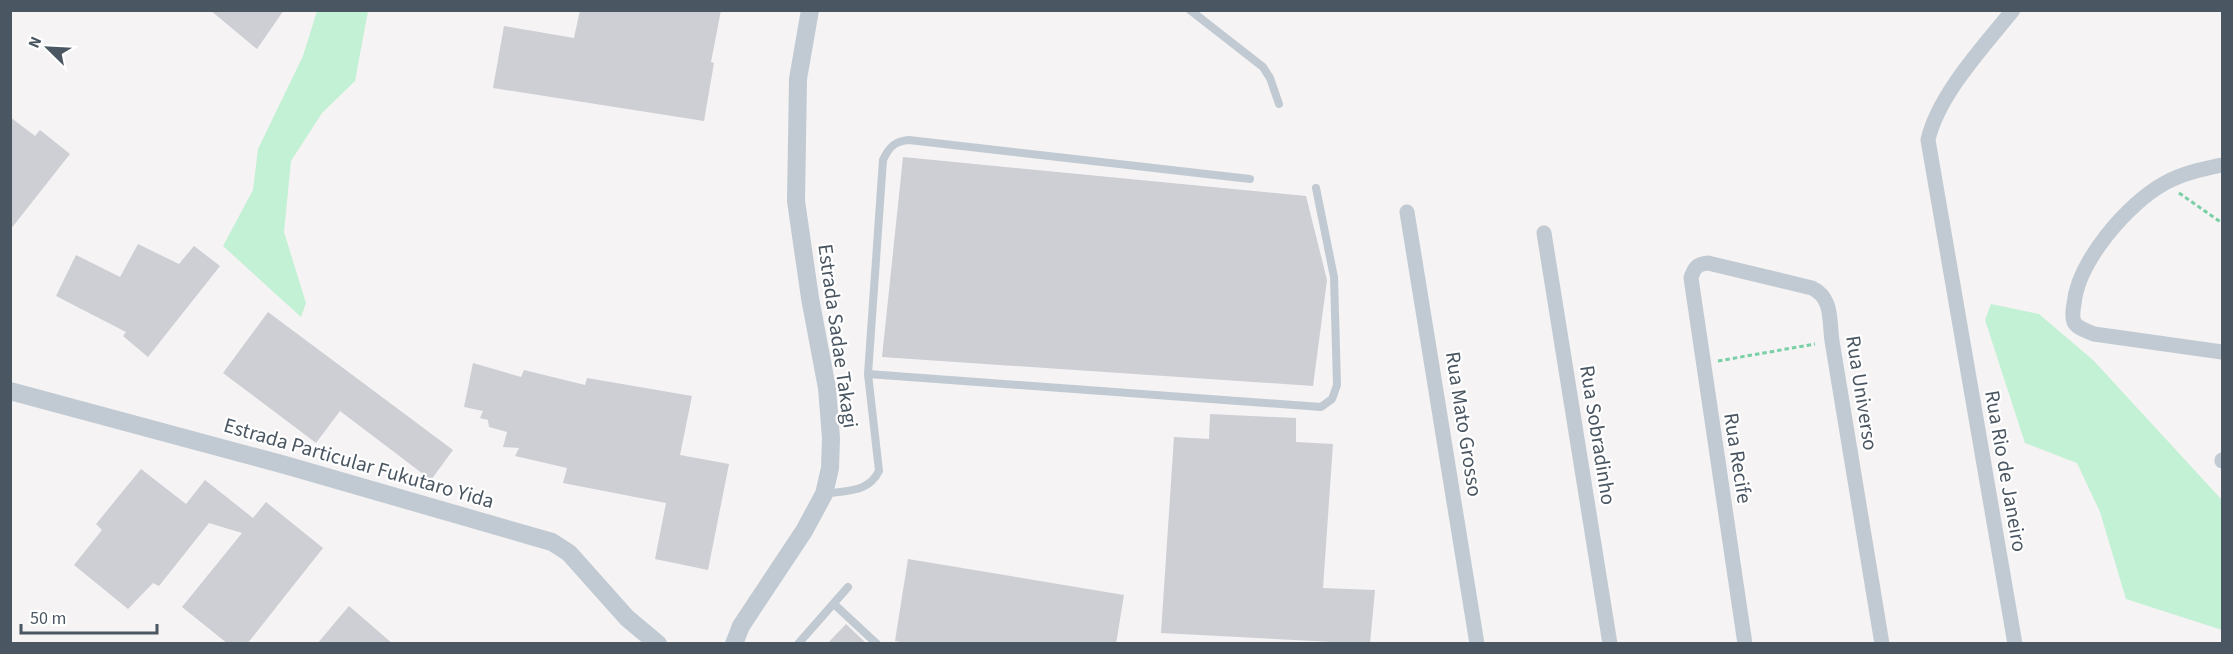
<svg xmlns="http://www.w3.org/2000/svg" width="2233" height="654" viewBox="0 0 2233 654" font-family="'Source Sans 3',sans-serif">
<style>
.green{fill:#c3f1d5}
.building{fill:#cdcfd5}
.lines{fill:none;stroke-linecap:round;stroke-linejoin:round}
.path{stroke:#7ad0a6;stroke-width:3;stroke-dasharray:4.5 3;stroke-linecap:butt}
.service{stroke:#c1cad2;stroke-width:8}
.minor{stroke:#c1cad2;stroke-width:15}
.tertiary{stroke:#c1cad2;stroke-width:18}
.labels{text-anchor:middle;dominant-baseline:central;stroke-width:4.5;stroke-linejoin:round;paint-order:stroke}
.street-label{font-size:21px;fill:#4a5661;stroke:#fff}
</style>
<rect width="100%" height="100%" fill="#f5f3f3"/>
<!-- green -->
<g class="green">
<polygon points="317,11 368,11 355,81 322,113 291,161 284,232 306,303 301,317 223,246 253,190 258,149 303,56"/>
<polygon points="1991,304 2039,314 2093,360 2222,500 2222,630 2126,599 2100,512 2077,463 2025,443 1985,320"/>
</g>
<!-- building -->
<g class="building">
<polygon points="210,10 284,10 257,49"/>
<polygon points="580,10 721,10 711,62 714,63 704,121 493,88 504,26 574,38"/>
<polygon points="10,117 35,136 40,130 70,154 10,230"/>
<polygon points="903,157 1306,196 1327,280 1313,386 882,357"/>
<polygon points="138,244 179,264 194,246 220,266 148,357 123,336 126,332 56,296 76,255 120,277"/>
<polygon points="268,312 453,450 431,480 340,411 316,443 223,373"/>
<polygon points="473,363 521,377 524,370 585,385 587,378 692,396 680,455 729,464 708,570 655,559 666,503 563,483 567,468 515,456 519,448 503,447 507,432 489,427 488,420 480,418 483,411 464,407"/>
<polygon points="1210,414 1296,418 1296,442 1333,444 1323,588 1375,590 1370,644 1161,633 1174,437 1209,439"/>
<polygon points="141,469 186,504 205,480 253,518 266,502 323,548 247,644 228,644 182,607 242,533 209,523 159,586 153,583 128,609 74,565 102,530 96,524"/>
<polygon points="908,559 1124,595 1116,644 912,644 895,641"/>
<polygon points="349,606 393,644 317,644"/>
<polygon points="846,624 867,644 827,644"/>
</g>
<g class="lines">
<!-- path -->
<g class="path">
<polyline points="2179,193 2222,223"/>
<polyline points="1718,361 1815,344"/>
</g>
<!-- service -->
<g class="service">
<polyline points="1190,10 1263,67 1270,78 1279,104"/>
<path d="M868,374L883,160C889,147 895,141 909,140L1250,179"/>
<path d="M825,494C847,490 868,493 879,471L868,374L1321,407L1332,399L1337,385L1334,277L1316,188"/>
<polyline points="834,604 877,644"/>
<polyline points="798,644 848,587"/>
</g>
<!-- minor -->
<g class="minor">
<path d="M2013,10C1984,46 1938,95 1928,140L2015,644"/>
<path d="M2222,165C2203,169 2183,173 2165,183C2128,203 2078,261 2074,304C2073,309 2072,317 2074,322C2078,329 2087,331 2094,334L2222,352"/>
<polyline points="1407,212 1477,644"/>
<polyline points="1544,233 1610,644"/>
<polyline points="2222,460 2222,461"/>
<path d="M1745,644L1691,278C1694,268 1697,264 1708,263L1812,288C1833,298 1829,320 1832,341L1882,644"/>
</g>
<!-- tertiary -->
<g class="tertiary">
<polyline points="10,391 285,465 552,542 569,553 627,618 658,644"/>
<polyline points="734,644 741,626 804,531 824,494 830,468 831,438 827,388 810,298 796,201 798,79 810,10"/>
</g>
</g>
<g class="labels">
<!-- street labels -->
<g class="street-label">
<text transform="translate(838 336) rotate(82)">Estrada Sadae Takagi</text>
<text transform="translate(1862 393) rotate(81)">Rua Universo</text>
<text transform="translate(1464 424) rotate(81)">Rua Mato Grosso</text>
<text transform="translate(1598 435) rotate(81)">Rua Sobradinho</text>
<text transform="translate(1738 458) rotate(81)">Rua Recife</text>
<text transform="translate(359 463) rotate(16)">Estrada Particular Fukutaro Yida</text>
<text transform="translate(2006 471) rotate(80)">Rua Rio de Janeiro</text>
</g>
</g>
<!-- border -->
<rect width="2233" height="654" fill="none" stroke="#4a5661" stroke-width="24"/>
<!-- north arrow -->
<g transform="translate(48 48) rotate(294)" stroke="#ffffff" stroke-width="4.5" paint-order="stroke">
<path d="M0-4.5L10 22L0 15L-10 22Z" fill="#4a5661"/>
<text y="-9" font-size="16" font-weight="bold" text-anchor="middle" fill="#4a5661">N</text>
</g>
<!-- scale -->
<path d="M21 624v9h136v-9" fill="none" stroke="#4a5661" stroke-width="3"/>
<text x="30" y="624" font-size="18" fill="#4a5661" stroke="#ffffff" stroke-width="4.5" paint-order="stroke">50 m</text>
</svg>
